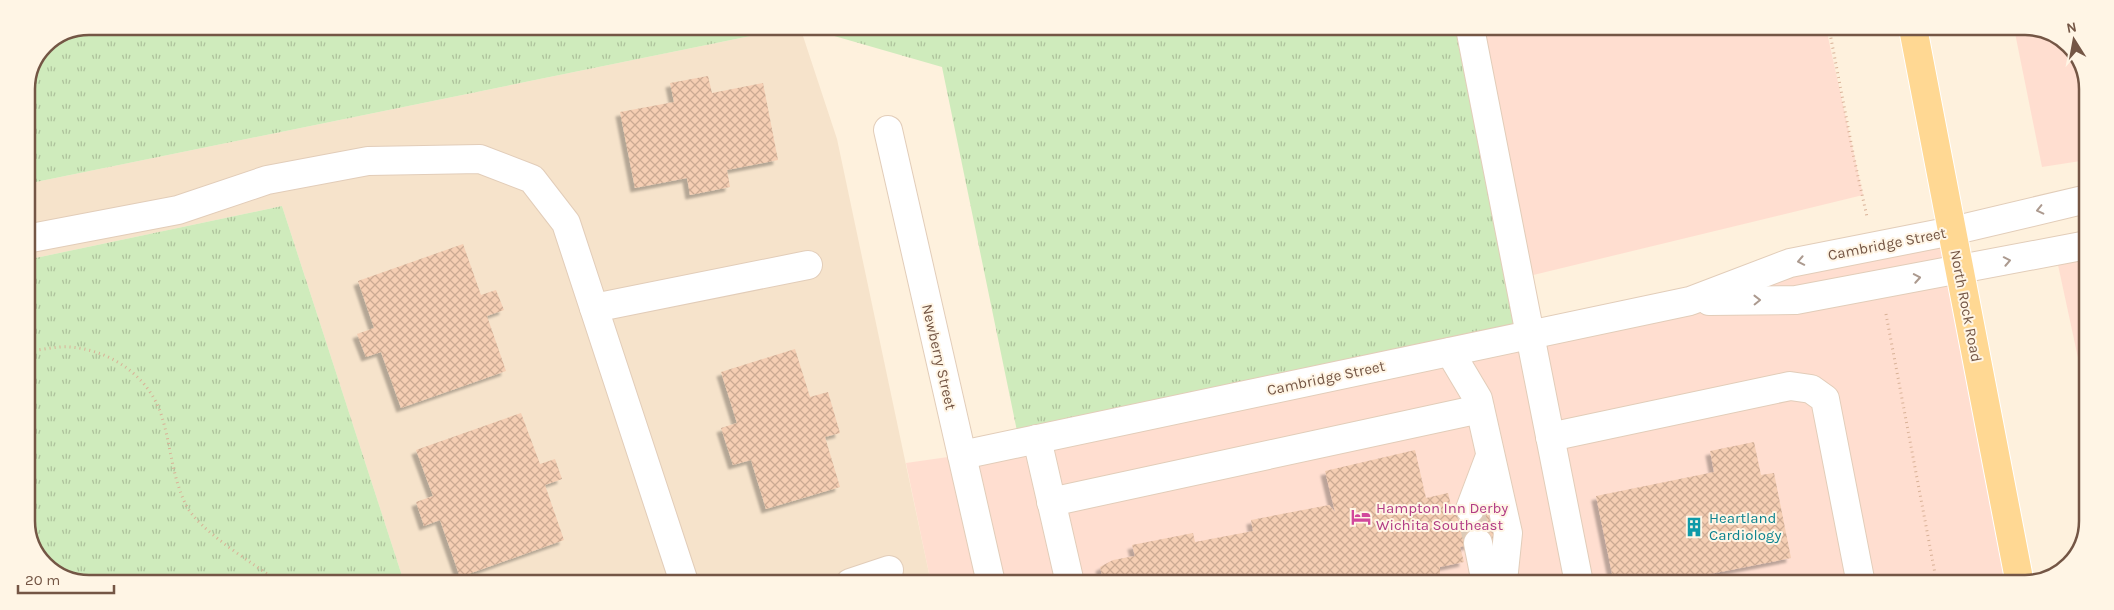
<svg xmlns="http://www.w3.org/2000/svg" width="2114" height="610" viewBox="0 0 2114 610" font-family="Karla,sans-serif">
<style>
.residential{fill:#f6e3cb}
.commercial{fill:#ffded0}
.grass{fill:url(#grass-tufts)}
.building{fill:url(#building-cross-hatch);filter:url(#shadow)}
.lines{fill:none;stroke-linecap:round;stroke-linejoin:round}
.minor-tunnel{stroke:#dccab7;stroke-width:28;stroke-dasharray:28 14;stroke-linecap:butt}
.minor-casing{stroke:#e2cdb9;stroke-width:30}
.major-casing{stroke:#fff;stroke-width:30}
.path{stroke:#d9b197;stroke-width:3;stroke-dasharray:1 4;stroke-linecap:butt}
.minor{stroke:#fff;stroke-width:28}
.major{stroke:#ffd893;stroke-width:28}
.oneway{stroke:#ac9a8f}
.labels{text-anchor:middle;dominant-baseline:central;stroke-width:4;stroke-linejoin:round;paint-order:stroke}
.street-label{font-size:15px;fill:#745645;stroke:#fff5e5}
.hotel-label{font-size:15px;fill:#b23c85;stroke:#fff5e5;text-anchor:start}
.culture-label{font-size:15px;fill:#0d838f;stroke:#fff5e5;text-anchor:start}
.rim{fill:none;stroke:#745645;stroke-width:2.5}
</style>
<defs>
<pattern id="grass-tufts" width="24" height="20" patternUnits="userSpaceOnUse" patternTransform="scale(1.25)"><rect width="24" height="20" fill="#cfebbc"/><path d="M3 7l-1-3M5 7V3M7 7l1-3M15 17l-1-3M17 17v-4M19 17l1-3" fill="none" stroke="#adc19b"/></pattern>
<pattern id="building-cross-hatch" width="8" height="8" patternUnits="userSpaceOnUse" patternTransform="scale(1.25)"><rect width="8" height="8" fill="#f5ceb3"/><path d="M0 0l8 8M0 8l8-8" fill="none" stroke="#cbaa93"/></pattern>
<filter id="shadow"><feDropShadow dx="-4.5" dy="4.5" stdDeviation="1" flood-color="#0004"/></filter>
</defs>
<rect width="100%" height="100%" fill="#fef1dd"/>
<!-- residential -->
<polygon class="residential" points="795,27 800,27 837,139 931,583 404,582 282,206 26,260 26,184"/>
<!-- commercial -->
<g class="commercial">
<polygon points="1464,28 1826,28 1863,195 1517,279"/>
<polygon points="2014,28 2041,28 2072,48 2088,85 2087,160 2042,167"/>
<polygon points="1952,231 2020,584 931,583 906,463 962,455"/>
<polygon points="2087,245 2086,395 2055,251"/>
</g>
<!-- grass -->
<g class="grass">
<polygon points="89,26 795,27 26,184 26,89 45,44"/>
<polygon points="803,27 1455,28 1516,329 1017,431 942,67"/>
<polygon points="282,206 404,582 73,582 42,562 26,525 26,260"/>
</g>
<!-- building -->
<g class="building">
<polygon points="708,76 712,93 763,83 778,160 727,170 730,187 690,195 687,178 635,188 620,112 674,102 670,83"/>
<polygon points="463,244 481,295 496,290 504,310 487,316 506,371 401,408 381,352 366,357 357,334 374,328 358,281"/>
<polygon points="795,349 810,397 828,392 840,433 825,437 840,487 766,509 751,460 733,465 721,428 737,423 721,372"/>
<polygon points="521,413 540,464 555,459 562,479 545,485 564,540 460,577 440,520 424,526 416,502 433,496 416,450"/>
<polygon points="1754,442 1761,475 1774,473 1791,558 1664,583 1614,583 1596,496 1714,472 1710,451"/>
<polygon points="1415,450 1426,498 1448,493 1453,514 1492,506 1497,539 1460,547 1464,562 1440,567 1440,580 1425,583 1390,583 1388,578 1372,580 1372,583 1104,583 1100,567 1113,560 1135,556 1132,545 1193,533 1195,542 1253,531 1251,520 1329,505 1335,512 1325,471"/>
</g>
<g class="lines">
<!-- minor-tunnel -->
<polyline class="minor-tunnel" points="1470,509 1478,543"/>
<defs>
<g id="minor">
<path d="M1470,28C1505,213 1543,398 1579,583"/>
<polyline points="888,130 991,583"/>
<polyline points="26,239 178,210 267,180 368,161 480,159 532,179 566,223 684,582"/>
<polyline points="1709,301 1796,300 2087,245"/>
<polyline points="594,308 808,265"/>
<polyline points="1450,352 1478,399 1508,533 1503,581 1501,583"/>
<polyline points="1550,437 1790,386 1811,389 1825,399 1861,584"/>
<polyline points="1037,439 1070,583"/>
<polyline points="962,455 1690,301 1790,263 1952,231 2087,199"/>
<polyline points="1051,502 1480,409"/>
<polyline points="1470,509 1490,456"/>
<polyline points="1478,543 1486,583"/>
<polyline points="850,583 889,570"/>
</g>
<polyline id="major" points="1913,28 2020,584"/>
</defs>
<!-- minor casing -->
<use href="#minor" class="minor-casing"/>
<!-- major casing -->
<use href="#major" class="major-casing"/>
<!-- path -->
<g class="path">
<polyline points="1829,28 1854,158 1867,217"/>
<polyline points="1886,314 1937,584"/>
<path d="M26,354L29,351C42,350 57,346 70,347C111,350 150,377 162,417C171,446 172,477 186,505C199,531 254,564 279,582"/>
</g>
<!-- minor -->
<use href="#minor" class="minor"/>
<!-- major -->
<use href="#major" class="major"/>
</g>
<!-- one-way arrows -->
<defs><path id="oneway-chevron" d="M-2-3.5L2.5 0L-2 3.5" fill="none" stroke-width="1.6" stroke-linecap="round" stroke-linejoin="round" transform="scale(1.25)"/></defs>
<g class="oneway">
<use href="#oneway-chevron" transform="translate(2040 210) rotate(167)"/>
<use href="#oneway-chevron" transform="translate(1801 261) rotate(169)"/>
<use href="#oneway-chevron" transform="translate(2007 261) rotate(-11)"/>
<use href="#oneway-chevron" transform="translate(1917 278) rotate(-10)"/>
<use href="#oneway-chevron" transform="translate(1757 300) rotate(-1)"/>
</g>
<!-- icons -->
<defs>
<symbol id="hotel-bare" viewBox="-9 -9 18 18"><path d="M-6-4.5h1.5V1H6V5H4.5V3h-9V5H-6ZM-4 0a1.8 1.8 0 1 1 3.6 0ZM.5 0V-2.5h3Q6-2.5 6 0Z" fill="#d1479c" stroke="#fff5e5" stroke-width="2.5" paint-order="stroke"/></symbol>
<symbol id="building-bare" viewBox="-9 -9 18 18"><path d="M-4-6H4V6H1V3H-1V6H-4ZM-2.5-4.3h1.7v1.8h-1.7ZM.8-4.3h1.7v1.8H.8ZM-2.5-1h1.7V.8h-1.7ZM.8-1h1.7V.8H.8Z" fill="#0f9aa8" stroke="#fff5e5" stroke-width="2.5" paint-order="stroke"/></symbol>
</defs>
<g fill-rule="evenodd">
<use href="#hotel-bare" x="1347" y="503" width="28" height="28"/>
<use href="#building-bare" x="1680" y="513" width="28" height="28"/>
</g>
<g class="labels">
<!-- street labels -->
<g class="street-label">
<text transform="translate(1887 244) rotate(-11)">Cambridge Street</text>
<text transform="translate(1966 306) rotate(79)">North Rock Road</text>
<text transform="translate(939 357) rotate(77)">Newberry Street</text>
<text transform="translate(1326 378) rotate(-12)">Cambridge Street</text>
</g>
<!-- hotel labels -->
<g class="hotel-label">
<text x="1376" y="508">Hampton Inn Derby<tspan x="1376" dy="17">Wichita Southeast</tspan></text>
</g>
<!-- culture labels -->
<g class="culture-label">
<text x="1709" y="518">Heartland<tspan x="1709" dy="17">Cardiology</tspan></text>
</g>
</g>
<!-- crop -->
<path d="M0 0H2114V610H0ZM89 35H2025A54 54 0 0 1 2079 89V521A54 54 0 0 1 2025 575H89A54 54 0 0 1 35 521V89A54 54 0 0 1 89 35Z" fill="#fff5e5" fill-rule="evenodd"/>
<path class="rim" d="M89 35H2025A54 54 0 0 1 2079 89V521A54 54 0 0 1 2025 575H89A54 54 0 0 1 35 521V89A54 54 0 0 1 89 35Z"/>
<!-- north arrow -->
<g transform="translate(2074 40) rotate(349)" stroke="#fff5e5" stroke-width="4" paint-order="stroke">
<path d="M0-4L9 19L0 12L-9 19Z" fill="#745645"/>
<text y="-8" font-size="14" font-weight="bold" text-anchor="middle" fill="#745645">N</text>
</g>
<!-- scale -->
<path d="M18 585v8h96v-8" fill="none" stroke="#745645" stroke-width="2.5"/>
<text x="25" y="585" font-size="15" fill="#745645" stroke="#fff5e5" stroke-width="4" paint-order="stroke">20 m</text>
</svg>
